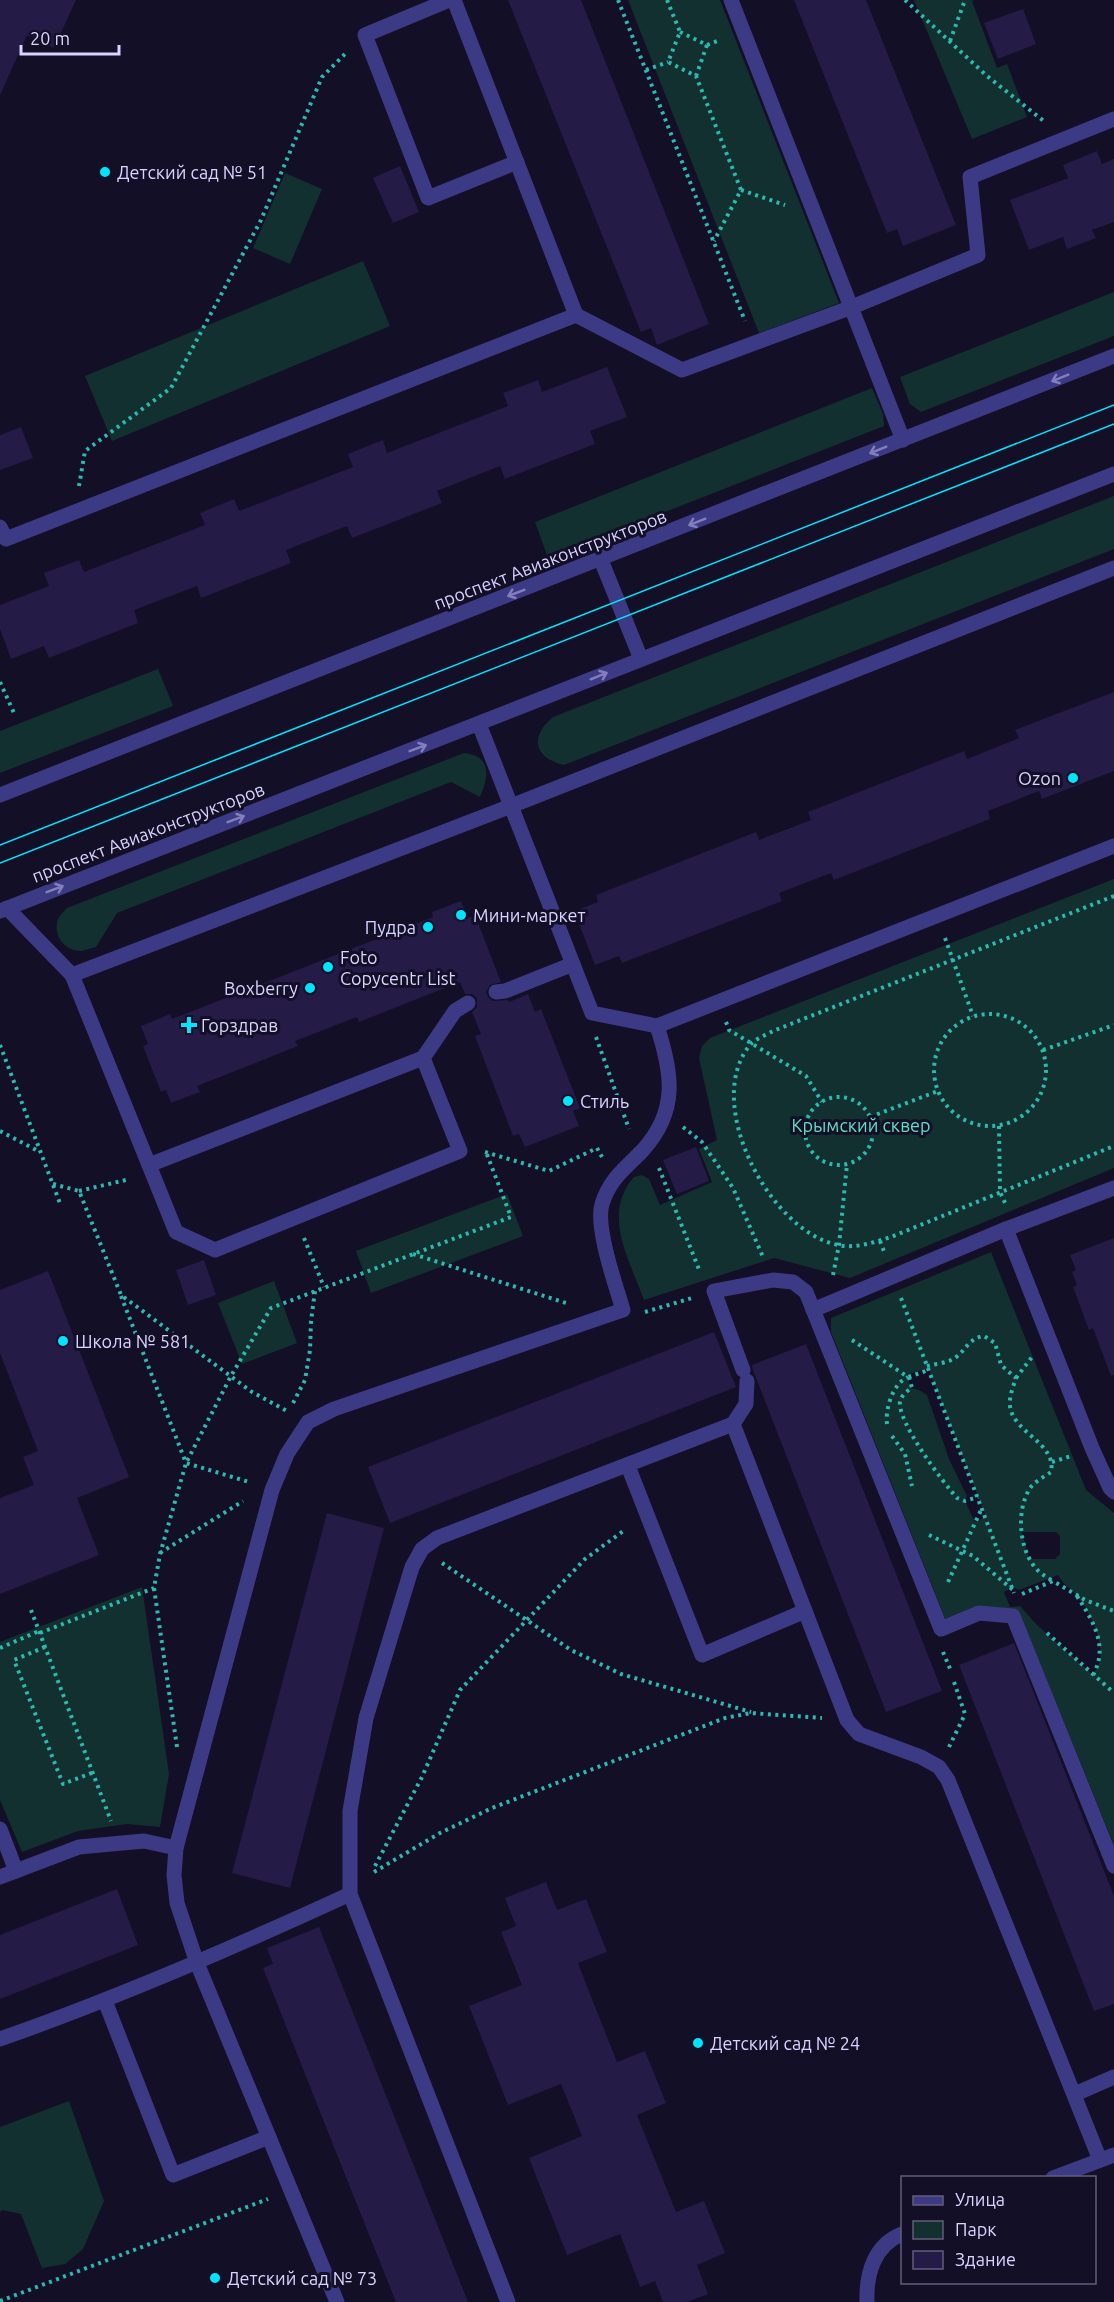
<svg xmlns="http://www.w3.org/2000/svg" width="1114" height="2302" viewBox="0 0 1114 2302" font-family="Ubuntu,sans-serif">
<style>
.green{fill:#12302f;fill-rule:evenodd}
.building{fill:#241b47}
.lines{fill:none;stroke-linecap:round;stroke-linejoin:round}
.path{stroke:#2fb8b0;stroke-width:4;stroke-dasharray:3 4.5;stroke-linecap:butt}
.service{stroke:#3d3a85;stroke-width:15}
.tertiary{stroke:#3d3a85;stroke-width:15}
.tram{stroke:#00e5ff;stroke-width:1.5}
.oneway{stroke:#837fbc}
.poi-dot{fill:#00e5ff;stroke:#130f26;stroke-width:2}
.labels{text-anchor:middle;dominant-baseline:central;stroke-width:6;stroke-linejoin:round;paint-order:stroke}
.poi-label{font-size:18px;fill:#d9d4ff;stroke:#130f26;text-anchor:start}
.street-label{font-size:18px;fill:#d9d4ff;stroke:#130f26}
.park-label{font-size:18px;fill:#5fe0c0;stroke:#130f26}
</style>
<rect width="100%" height="100%" fill="#130f26"/>
<!-- green -->
<g class="green">
<polygon points="628,0 720,0 839,303 759,333"/>
<polygon points="914,0 974,0 972,1 997,68 1007,64 1027,117 972,139"/>
<polygon points="285,173 322,189 290,264 253,248"/>
<polygon points="363,261 390,326 112,441 85,376"/>
<polygon points="1114,292 1114,336 921,412 910,404 900,377"/>
<polygon points="872,388 883,414 884,426 548,558 535,522"/>
<path d="M1114,496V549L564,765C534,758 529,737 553,717Z"/>
<polygon points="158,669 173,706 0,773 0,731"/>
<path d="M464,753C492,756 489,776 480,797L451,782L117,913L96,947C91,948 86,950 82,951C65,952 52,935 58,919C60,915 64,911 67,908Z"/>
<path d="M1114,879V1168L850,1278L774,1258L644,1300C630,1261 601,1214 634,1177L642,1175L649,1179L660,1205L712,1182L699,1149L717,1140L699,1058L702,1046L710,1038Z"/>
<polygon points="507,1194 523,1236 371,1293 356,1251"/>
<path d="M991,1252L1086,1490L1114,1513V1845L1019,1612L947,1623L831,1332V1318ZM928,1368L986,1517L975,1522L965,1501L967,1496L949,1459L927,1395L919,1390L911,1388L906,1375ZM1022,1532H1056L1060,1536V1554L1055,1559H1029ZM1058,1575C1063,1585 1071,1588 1077,1596C1091,1613 1113,1656 1092,1674L1036,1624L1020,1606L1010,1607L1004,1592L1013,1587L1019,1590Z"/>
<polygon points="274,1281 297,1343 242,1364 218,1303"/>
<polygon points="142,1587 169,1774 160,1827 127,1824 78,1831 22,1852 0,1800 0,1642"/>
<polygon points="69,2101 104,2201 83,2249 65,2264 42,2268 21,2214 2,2210 0,2212 0,2127"/>
</g>
<!-- building -->
<g class="building">
<polygon points="0,0 76,0 54,48 27,35 0,95"/>
<polygon points="508,0 581,0 709,324 657,345 651,328 641,332"/>
<polygon points="794,0 866,0 956,225 903,246 897,229 887,233"/>
<polygon points="1023,9 1036,44 998,59 984,23"/>
<polygon points="1097,151 1102,164 1114,159 1114,222 1092,230 1096,238 1067,249 1063,237 1029,250 1010,200 1068,178 1063,165"/>
<polygon points="400,166 419,212 393,223 373,178"/>
<polygon points="607,367 627,417 590,431 595,444 505,479 500,466 437,491 442,503 352,538 347,526 286,550 291,563 201,598 197,586 134,610 138,623 49,658 44,646 11,659 0,629 0,605 49,586 44,573 79,560 84,572 205,525 200,513 234,499 239,511 353,467 348,454 365,447 383,440 387,453 508,406 503,393 538,380 542,392"/>
<polygon points="21,427 33,458 0,470 0,435"/>
<polygon points="1114,692 1114,771 1042,799 1039,791 988,811 990,819 834,880 831,873 779,893 782,901 622,963 619,956 595,965 574,911 598,902 596,895 756,832 759,840 811,820 808,812 964,751 967,759 1019,738 1015,730"/>
<polygon points="461,901 468,918 475,915 501,982 490,985 486,992 488,997 493,1001 508,1000 509,1002 528,994 535,1012 541,1009 580,1108 573,1111 579,1126 525,1147 519,1134 513,1136 475,1036 481,1034 472,1012 477,1007 477,998 472,994 465,994 460,982 359,1022 357,1017 295,1041 298,1046 197,1086 200,1092 171,1103 166,1090 161,1092 143,1046 148,1044 141,1026 170,1014 172,1019 310,965 433,917 432,912"/>
<polygon points="696,1147 709,1181 677,1194 663,1160"/>
<polygon points="1114,1238 1114,1375 1111,1376 1093,1328 1089,1330 1073,1287 1077,1285 1072,1272 1076,1270 1070,1255"/>
<polygon points="204,1260 216,1295 188,1305 176,1270"/>
<polygon points="48,1271 129,1477 77,1498 99,1555 0,1594 0,1498 34,1485 23,1457 38,1451 0,1353 0,1290"/>
<polygon points="714,1332 736,1387 390,1523 368,1467"/>
<polygon points="806,1344 942,1691 886,1712 753,1370 752,1365"/>
<polygon points="327,1513 384,1528 290,1888 232,1873"/>
<polygon points="1014,1643 1114,1896 1114,2004 1094,2011 959,1665"/>
<polygon points="546,1882 557,1910 586,1899 607,1952 578,1963 590,1994 617,2062 645,2051 666,2103 637,2115 676,2212 704,2201 725,2253 697,2265 708,2294 687,2302 663,2302 655,2281 640,2287 620,2234 567,2255 529,2158 582,2136 561,2084 508,2105 469,2006 522,1985 501,1932 516,1926 505,1898"/>
<polygon points="117,1889 138,1945 0,1999 0,1935"/>
<polygon points="319,1927 468,2302 396,2302 332,2142 263,1968 273,1964 267,1948"/>
</g>
<g class="lines">
<!-- path -->
<g class="path">
<polyline points="618,0 745,321"/>
<polyline points="667,0 680,32 668,62 696,76 741,190 714,241"/>
<polyline points="905,0 987,76 1045,122"/>
<polyline points="680,32 707,45 696,76"/>
<polyline points="950,41 965,0"/>
<polyline points="707,45 720,40"/>
<polyline points="646,70 668,62"/>
<polyline points="741,190 785,205"/>
<polyline points="79,486 85,451 171,388 261,220 322,77 347,52"/>
<polyline points="0,682 14,713"/>
<path d="M1114,896L773,1031C766,1035 755,1039 750,1045C702,1103 770,1232 838,1245C856,1249 874,1242 891,1237L1114,1146"/>
<polyline points="945,938 973,1016"/>
<circle cx="990" cy="1070" r="56"/>
<polyline points="726,1022 729,1030 806,1076 822,1102"/>
<polyline points="596,1037 629,1129"/>
<polyline points="0,1045 61,1206"/>
<polyline points="1043,1050 1114,1025"/>
<circle cx="839" cy="1131" r="34"/>
<polyline points="870,1117 938,1091"/>
<polyline points="999,1126 1000,1192 1006,1205"/>
<polyline points="683,1127 702,1142 733,1188 763,1257"/>
<polyline points="0,1131 40,1152"/>
<polyline points="485,1152 549,1171 597,1148 602,1157"/>
<polyline points="659,1168 700,1272"/>
<polyline points="53,1184 79,1191 121,1295 252,1392 287,1411"/>
<polyline points="79,1191 130,1179"/>
<polyline points="304,1238 324,1287"/>
<polyline points="880,1241 885,1254"/>
<polyline points="413,1254 566,1303"/>
<polyline points="833,1275 839,1245 847,1164"/>
<polyline points="121,1296 186,1463 249,1482"/>
<polyline points="901,1298 1014,1593"/>
<polyline points="645,1312 692,1298"/>
<polyline points="852,1340 908,1377 929,1370"/>
<path d="M927,1366C936,1364 947,1363 955,1358C966,1350 969,1338 984,1336L995,1343L1001,1365L1016,1378C1013,1387 1009,1397 1010,1406C1013,1433 1057,1443 1051,1472C1044,1477 1033,1482 1029,1490C1017,1510 1019,1544 1032,1563C1037,1572 1045,1576 1053,1581"/>
<path d="M909,1377L912,1388C907,1391 902,1395 900,1401C897,1422 943,1482 957,1498L965,1501L978,1497"/>
<polyline points="1016,1378 1032,1357"/>
<polyline points="293,1403 305,1380 310,1350 311,1321 315,1291"/>
<path d="M887,1424C885,1409 893,1383 908,1377"/>
<polyline points="892,1436 905,1454 912,1486"/>
<polyline points="1052,1462 1071,1456"/>
<polyline points="929,1535 973,1556 1013,1590"/>
<polyline points="160,1553 243,1501"/>
<polyline points="442,1563 571,1650 621,1674 751,1712"/>
<polyline points="948,1582 981,1510"/>
<polyline points="1022,1594 1053,1581 1085,1600 1114,1611"/>
<path d="M1077,1596C1093,1621 1109,1646 1093,1675"/>
<polyline points="31,1610 111,1821"/>
<polyline points="40,1633 154,1588"/>
<polyline points="1047,1633 1114,1693"/>
<polyline points="45,1647 14,1660 63,1784 94,1772"/>
<polyline points="0,1648 39,1631"/>
<polyline points="943,1652 951,1671"/>
<polyline points="177,1747 154,1588 160,1554 186,1463 231,1376 271,1308 511,1217 486,1152"/>
<polyline points="949,1747 965,1714 954,1682"/>
<polyline points="375,1866 422,1777 460,1690 585,1559 626,1529"/>
<polyline points="374,1872 440,1833 492,1808 725,1718 751,1713 822,1718"/>
<polyline points="0,2301 268,2199"/>
</g>
<!-- service -->
<g class="service">
<polyline points="449,0 365,35 428,198 517,162"/>
<polyline points="454,0 576,315"/>
<polyline points="731,0 903,440"/>
<polyline points="0,527 6,539 576,315 682,370 852,307 978,255 970,177 1114,119"/>
<polyline points="479,724 592,1013 657,1026 1114,846"/>
<polyline points="7,908 72,975 511,806 1114,568"/>
<polyline points="72,975 149,1165 423,1058 455,1011 468,1003"/>
<polyline points="496,992 505,991 573,964"/>
<polyline points="149,1165 176,1232 215,1250 460,1151 423,1058"/>
<polyline points="1114,1188 1006,1229 1092,1448 1110,1488 1114,1492"/>
<polyline points="813,1310 1006,1229"/>
<polyline points="743,1370 714,1291 773,1280 793,1282 806,1292 941,1629 979,1613 1013,1616 1114,1866"/>
<polyline points="733,1424 847,1720 859,1734 921,1757 939,1767 948,1780 1100,2160"/>
<polyline points="628,1466 702,1655 805,1611"/>
<polyline points="0,1829 16,1871"/>
<polyline points="0,1877 79,1847 144,1841 176,1848"/>
<polyline points="105,2001 173,2175 269,2137"/>
<path d="M0,2039C120,1997 235,1947 350,1894"/>
<polyline points="1075,2094 1114,2077"/>
<polyline points="1053,2178 1114,2155"/>
<path d="M337,2302L197,1963L177,1903L174,1875L176,1848L272,1490L287,1454L308,1422L334,1409L623,1310C616,1286 595,1227 602,1204C610,1178 626,1168 643,1150C679,1110 672,1072 657,1026"/>
<polyline points="508,2302 350,1894 350,1811 366,1718 412,1567 422,1549 437,1538 733,1424 746,1404 747,1381"/>
<path d="M867,2302C866,2274 874,2245 902,2234"/>
</g>
<!-- tertiary -->
<g class="tertiary">
<polyline points="601,560 641,659"/>
<polyline points="0,795 1114,356"/>
<polyline points="0,911 1114,474"/>
</g>
<!-- tram -->
<g class="tram">
<polyline points="0,845 1114,405"/>
<polyline points="0,863 1114,424"/>
</g>
</g>
<!-- one-way arrows -->
<defs><path id="oneway-shaft" d="M-6 0H5M1.5-3L5.5 0L1.5 3" fill="none" stroke-width="1.6" stroke-linecap="round" stroke-linejoin="round" transform="scale(1.5)"/></defs>
<g class="oneway">
<use href="#oneway-shaft" transform="translate(1060 378) rotate(158)"/>
<use href="#oneway-shaft" transform="translate(878 450) rotate(158)"/>
<use href="#oneway-shaft" transform="translate(697 522) rotate(158)"/>
<use href="#oneway-shaft" transform="translate(516 593) rotate(159)"/>
<use href="#oneway-shaft" transform="translate(599 676) rotate(-22)"/>
<use href="#oneway-shaft" transform="translate(418 748) rotate(-21)"/>
<use href="#oneway-shaft" transform="translate(236 819) rotate(-21)"/>
<use href="#oneway-shaft" transform="translate(55 889) rotate(-21)"/>
</g>
<!-- markers -->
<g class="poi-dot">
<circle cx="105" cy="172" r="6"/>
<circle cx="1073" cy="778" r="6"/>
<circle cx="461" cy="915" r="6"/>
<circle cx="428" cy="927" r="6"/>
<circle cx="328" cy="967" r="6"/>
<circle cx="310" cy="988" r="6"/>
<path d="M186 1016h6v6h6v6h-6v6h-6v-6h-6v-6h6z"/>
<circle cx="568" cy="1101" r="6"/>
<circle cx="63" cy="1341" r="6"/>
<circle cx="698" cy="2043" r="6"/>
<circle cx="215" cy="2278" r="6"/>
</g>
<g class="labels">
<!-- poi labels -->
<g class="poi-label">
<text x="117" y="172">Детский сад № 51</text>
<text x="1061" y="778" text-anchor="end">Ozon</text>
<text x="473" y="915">Мини-маркет</text>
<text x="416" y="927" text-anchor="end">Пудра</text>
<text x="340" y="957">Foto<tspan x="340" dy="21">Copycentr List</tspan></text>
<text x="298" y="988" text-anchor="end">Boxberry</text>
<text x="201" y="1025">Горздрав</text>
<text x="580" y="1101">Стиль</text>
<text x="75" y="1341">Школа № 581</text>
<text x="710" y="2043">Детский сад № 24</text>
<text x="227" y="2278">Детский сад № 73</text>
</g>
<!-- street labels -->
<g class="street-label">
<text transform="translate(550 559) rotate(-21)">проспект Авиаконструкторов</text>
<text transform="translate(148 832) rotate(-21)">проспект Авиаконструкторов</text>
</g>
<!-- park labels -->
<g class="park-label">
<text x="861" y="1125">Крымский сквер</text>
</g>
</g>
<!-- legend -->
<rect x="901" y="2176" width="195" height="108" fill="#130f26" stroke="#625e7d" stroke-width="1.5"/>
<rect x="913" y="2196" width="30" height="9" fill="#3d3a85" stroke="#625e7d" stroke-width="1.5"/>
<text x="955" y="2206" font-size="18" fill="#d9d4ff">Улица</text>
<rect x="913" y="2221" width="30" height="18" fill="#12302f" stroke="#625e7d" stroke-width="1.5"/>
<text x="955" y="2236" font-size="18" fill="#d9d4ff">Парк</text>
<rect x="913" y="2251" width="30" height="18" fill="#241b47" stroke="#625e7d" stroke-width="1.5"/>
<text x="955" y="2266" font-size="18" fill="#d9d4ff">Здание</text>
<!-- scale -->
<path d="M21 45v9h98v-9" fill="none" stroke="#d9d4ff" stroke-width="3"/>
<text x="30" y="45" font-size="18" fill="#d9d4ff" stroke="#130f26" stroke-width="4.5" paint-order="stroke">20 m</text>
</svg>
